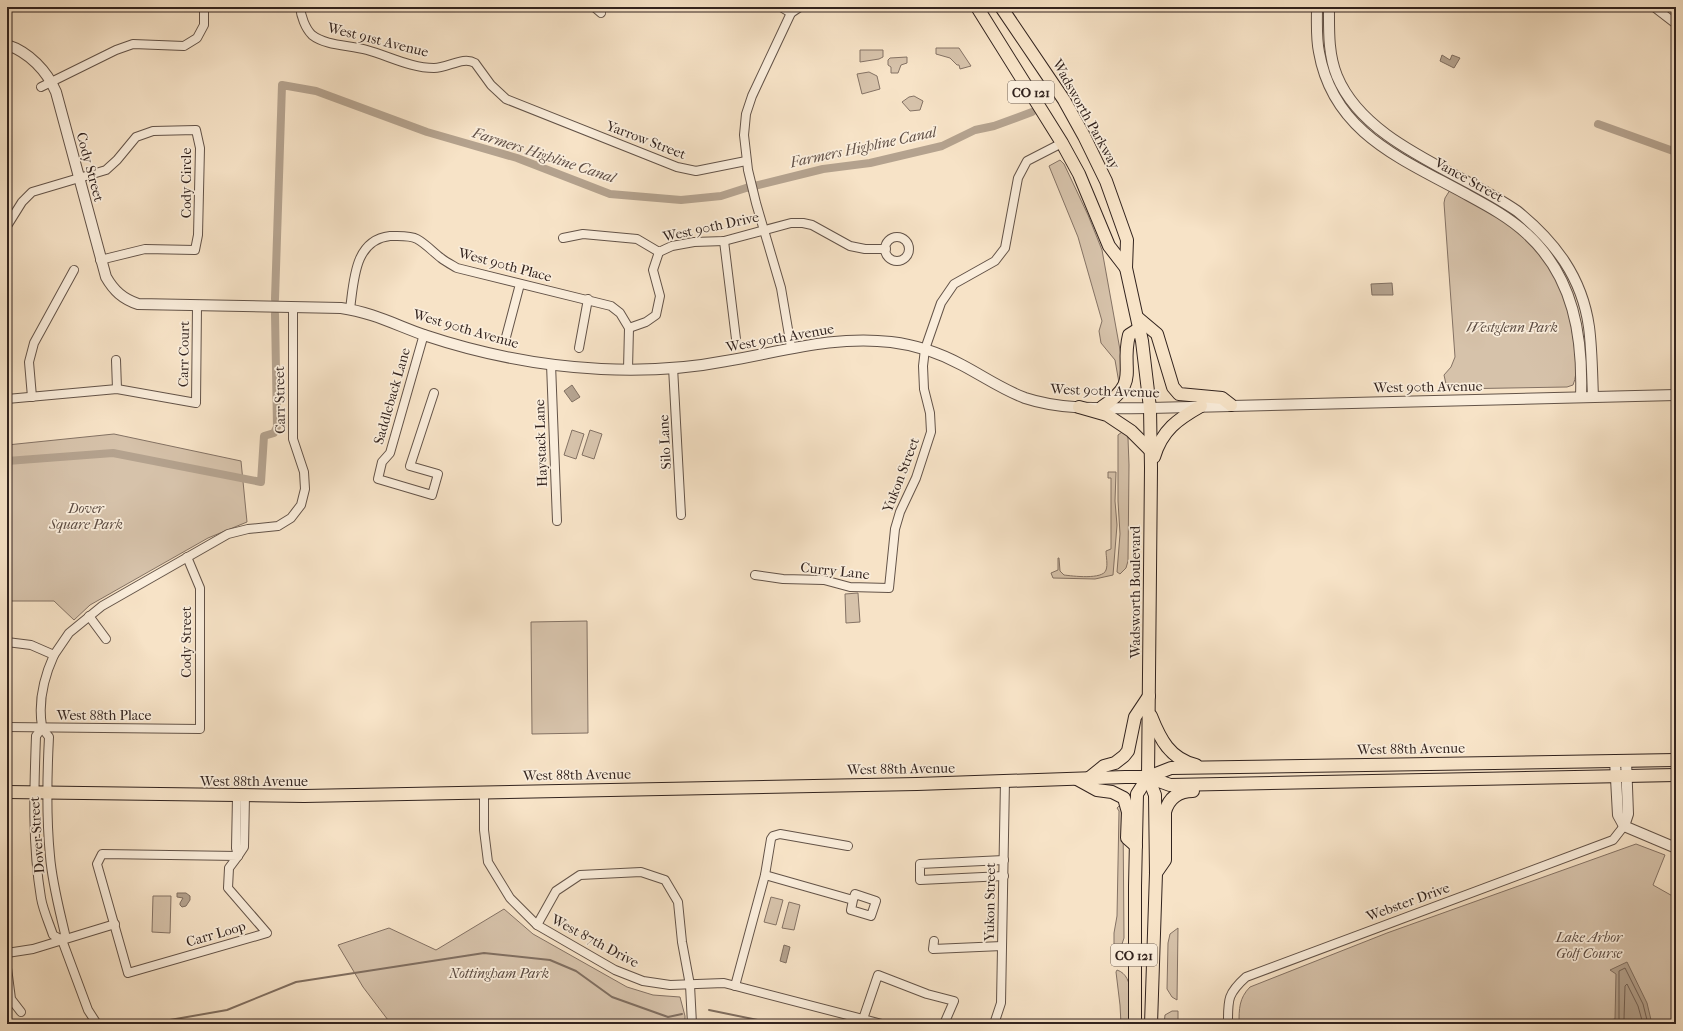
<svg xmlns="http://www.w3.org/2000/svg" width="1683" height="1031" viewBox="0 0 1683 1031" font-family="'IM FELL French Canon',serif">
<style>
.green{fill:#d6c2aa;stroke:#847264}
.water{fill:#b4a28e;stroke:#806f61}
.lines{fill:none;stroke-linecap:round;stroke-linejoin:round}
.shore{stroke:#736256;stroke-width:1}
.stream{stroke:#806f61;stroke-width:2}
.canal{stroke:#b4a28e;stroke-width:8}
.minor-casing{stroke:#635348;stroke-width:10}
.tertiary-casing{stroke:#635348;stroke-width:12}
.primary-casing{stroke:#32231e;stroke-width:14}
.minor{stroke:#faeddb;stroke-width:8}
.tertiary{stroke:#faeddb;stroke-width:10}
.primary{stroke:#f7e3c7;stroke-width:12}
.labels{text-anchor:middle;dominant-baseline:central;stroke-width:3.5;stroke-linejoin:round;paint-order:stroke}
.shield{fill:#faeddb;stroke:#6e6057;stroke-width:1}
.shield-label{font-size:13px;font-weight:bold;fill:#32231e}
.street-label{font-size:14px;fill:#32231e;stroke:#faeddb}
.park-label{font-size:14px;font-style:italic;fill:#5b4b41;stroke:#faeddb}
.water-label{font-size:15px;font-style:italic;fill:#604f45;stroke:#faeddb}
</style>
<rect width="100%" height="100%" fill="#f7e3c7"/>
<filter id="stains"><feTurbulence type="fractalNoise" baseFrequency=".005" numOctaves="4"/><feColorMatrix values="0 0 0 0 .2 0 0 0 0 .09 0 0 0 0 .02 0 0 0 .5 -.17"/></filter>
<radialGradient id="worn" r=".72"><stop offset=".6" stop-color="#630" stop-opacity="0"/><stop offset="1" stop-color="#630" stop-opacity=".3"/></radialGradient>
<!-- green -->
<g class="green">
<polygon points="936,48 959,48 971,66 960,69 959,65 957,65 950,58 936,54"/>
<polygon points="860,50 883,50 883,57 879,59 860,62"/>
<polygon points="907,57 907,63 901,65 898,73 891,73 891,67 888,65 888,60 890,58"/>
<polygon points="869,72 877,76 880,89 862,94 857,74"/>
<polygon points="914,96 923,101 920,110 910,111 902,102 909,97"/>
<polygon points="1060,160 1064,164 1088,215 1102,250 1124,372 1119,383 1115,360 1101,343 1099,331 1102,321 1078,237 1049,166"/>
<path d="M1450,190C1466,198 1484,206 1499,216C1542,247 1566,284 1573,337C1575,352 1579,371 1573,385L1567,387L1452,389L1446,384L1444,375L1451,367L1455,357L1444,203L1445,198Z"/>
<polygon points="572,430 584,434 576,459 564,455"/>
<polygon points="590,430 602,434 594,459 582,455"/>
<polygon points="1122,432 1126,432 1128,438 1129,465 1128,561 1126,568 1120,574 1117,572 1120,534 1118,501 1118,435"/>
<polygon points="114,434 241,461 247,522 208,538 90,605 74,620 54,601 7,601 7,445"/>
<path d="M1108,472H1116L1115,501L1117,525L1113,575L1095,579L1053,578L1051,573L1058,570V558H1059L1060,571L1064,575C1072,576 1103,580 1106,570C1108,565 1106,556 1106,551L1111,549V478H1108Z"/>
<polygon points="858,593 860,622 846,623 845,594"/>
<polygon points="587,621 588,733 532,734 531,622"/>
<polygon points="1120,805 1123,816 1124,938 1122,944 1116,950 1114,947 1114,933 1117,916 1119,811 1117,808"/>
<path d="M1636,844L1665,855L1653,885L1676,898V1024H1239C1239,1009 1239,998 1250,987L1387,933Z"/>
<polygon points="153,896 171,896 170,933 152,932"/>
<polygon points="771,897 783,900 776,925 764,922"/>
<polygon points="789,902 800,905 794,930 782,928"/>
<polygon points="504,909 533,934 627,987 653,995 680,997 685,1016 685,1024 391,1024 363,987 338,945 389,928 436,950"/>
<polygon points="1178,928 1177,1000 1172,997 1167,989 1168,943 1170,934"/>
<path d="M1117,970C1136,976 1130,1008 1130,1024H1121L1120,1005L1116,972Z"/>
<polygon points="1172,1011 1178,1011 1178,1024 1164,1024 1165,1015"/>
</g>
<!-- water -->
<g class="water">
<polygon points="1442,55 1450,60 1452,55 1460,58 1454,68 1440,61"/>
<polygon points="1392,283 1393,295 1372,295 1371,284"/>
<polygon points="572,385 580,397 572,402 564,391"/>
<polygon points="177,893 186,893 190,896 190,900 186,906 182,907 180,905 180,903 183,898 177,897"/>
<polygon points="784,945 790,947 786,963 780,961"/>
<polygon points="1627,962 1647,1003 1652,1024 1593,1024 1615,1019 1616,974 1610,970"/>
</g>
<g class="lines">
<!-- shore -->
<g class="shore">
<polyline points="1612,1024 1616,1023 1619,1019 1619,971 1625,968 1643,1004 1648,1024"/>
<polyline points="1622,1024 1624,1019 1625,986 1627,984 1638,1006 1643,1024"/>
</g>
<!-- stream -->
<g class="stream">
<polyline points="709,1010 777,1024"/>
<polyline points="147,1024 227,1010 296,982 484,953 550,960 576,971 612,997 668,1017 682,1014"/>
</g>
<!-- canal -->
<g class="canal">
<polyline points="1598,124 1676,152"/>
<polyline points="275,299 282,85 316,91 427,132 517,158 610,194 681,200 721,196 746,188 823,169 870,163 942,146 975,130 994,126 1032,112"/>
<polyline points="7,461 113,453 261,482 264,436 274,433 277,427 275,314"/>
</g>
<defs>
<g id="minor">
<path d="M300,7C301,16 305,28 312,35C326,46 350,45 367,50C389,56 411,68 434,68C448,68 463,56 475,63L491,85L506,99L677,167L696,171L746,161"/>
<polyline points="594,7 601,13"/>
<polyline points="781,7 791,13"/>
<polyline points="1654,7 1676,24"/>
<polyline points="791,13 752,96 746,114 744,135 748,170 756,203 781,288 791,347"/>
<polyline points="791,13 800,7"/>
<polyline points="41,87 116,50 133,44 184,46 197,38 204,25 204,7"/>
<polyline points="7,226 22,202 32,192 106,170 117,160 136,137 153,131 196,130 200,148 198,235 195,250 145,249 100,260"/>
<circle cx="897" cy="249" r="12"/>
<polyline points="563,238 583,234 637,239 659,252 672,246 694,242 724,241 791,223 803,223 812,225 850,246 865,249 886,249"/>
<polyline points="724,241 736,339"/>
<path d="M350,309C354,281 354,240 390,236C399,236 410,235 417,239C426,244 433,252 441,258C446,262 452,265 457,268L611,306L620,313L629,328"/>
<polyline points="629,328 646,322 656,315 660,296 653,270 659,252"/>
<polyline points="424,334 390,453 382,462 378,479 432,495 438,474 410,466 434,393"/>
<polyline points="506,337 520,284"/>
<polyline points="579,348 588,299"/>
<polyline points="116,360 117,389"/>
<polyline points="551,364 557,521"/>
<polyline points="673,367 681,515"/>
<polyline points="628,369 629,328"/>
<polyline points="32,397 29,362 34,343 74,270"/>
<polyline points="7,399 117,389 196,403 197,306"/>
<polyline points="755,575 783,579 824,580 850,587 889,588 895,529 900,512 916,478 931,432 930,413 924,389 923,366 925,349 941,303 954,284 995,261 1005,248 1018,178 1027,161 1062,143"/>
<polyline points="89,616 106,639"/>
<polyline points="7,642 31,645 54,655 69,633 102,606 228,534 248,529 278,526 291,518 301,505 305,489 304,472 293,439 293,307"/>
<path d="M54,655C44,677 38,702 42,726C43,730 46,733 49,737C47,776 46,816 50,856C52,882 59,908 65,934L62,940"/>
<polyline points="7,727 200,729 200,588 187,557"/>
<path d="M42,728L36,736C34,790 32,844 41,898C43,910 49,923 53,935L62,940L88,1010L97,1024"/>
<polyline points="484,792 484,830 488,862 510,898 537,925 615,970 643,981 670,985 724,983 882,1024"/>
<polyline points="237,796 236,848 238,856"/>
<polygon points="102,854 238,856 229,868 228,888 267,933 128,973 97,864"/>
<polyline points="238,856 244,847 245,796"/>
<polyline points="765,875 853,900 855,894 876,901 871,916 851,910 853,900"/>
<polyline points="1004,876 920,880 920,864 1004,860"/>
<polyline points="537,925 556,891 580,875 641,872 665,880 678,902 682,942 690,985 692,1024"/>
<polyline points="934,941 933,949 1002,946"/>
<polyline points="7,953 33,949 115,924"/>
<polyline points="7,968 11,999 21,1012"/>
<polyline points="735,986 765,875 771,839 773,836 780,834 848,846"/>
<polyline points="863,1019 878,975 927,994 954,1001 944,1024"/>
<polyline points="994,1024 1001,1003 1005,780"/>
<path d="M1228,1024C1228,1000 1227,994 1246,977L1613,840L1624,826"/>
</g>
<g id="tertiary">
<path d="M1317,7C1317,22 1316,38 1319,52C1333,132 1400,158 1464,193C1486,205 1509,217 1527,234C1574,277 1583,337 1581,397"/>
<path d="M1329,7C1329,30 1328,54 1337,76C1365,144 1460,171 1517,211C1555,242 1582,277 1589,327C1592,350 1592,374 1593,397"/>
<path d="M7,45C29,52 47,71 56,92L106,277C114,291 123,299 138,304L341,308C371,312 396,325 424,335C481,354 541,366 601,369C642,371 685,369 726,361C781,352 834,335 891,342C916,345 940,353 962,365C983,376 1003,390 1025,398C1064,411 1110,408 1150,408L1676,395"/>
<polyline points="1615,760 1618,815 1624,826"/>
<polyline points="1624,826 1628,814 1626,760"/>
<polyline points="1624,826 1676,848"/>
</g>
<g id="primary">
<polyline points="977,7 1062,143 1079,174 1109,246 1126,268"/>
<polyline points="1001,7 1064,100 1084,136 1106,181 1127,240 1126,268 1142,341 1150,408 1151,468 1148,777 1155,795 1156,873 1151,1024"/>
<polyline points="1138,318 1157,334 1173,387 1179,394 1222,398 1231,405"/>
<polyline points="1079,407 1107,415 1131,431 1151,451"/>
<path d="M1102,407C1141,381 1120,371 1129,335L1140,328"/>
<path d="M1154,457C1162,430 1178,419 1201,406"/>
<path d="M1151,716C1160,739 1170,759 1196,765"/>
<polyline points="1148,777 1171,768 1676,760"/>
<polyline points="1077,779 1097,790 1112,792 1124,798 1128,812 1127,838 1136,846"/>
<polyline points="1088,779 1104,766 1115,763 1124,756 1128,751 1135,717 1149,696"/>
<polyline points="7,792 304,796 917,784 1125,777 1148,777 1170,785 1676,775"/>
<path d="M1156,873L1165,860V812C1169,797 1179,791 1193,791"/>
<polyline points="1135,1024 1135,886 1137,794 1148,777"/>
</g>
</defs>
<!-- minor casing -->
<use href="#minor" class="minor-casing"/>
<!-- tertiary casing -->
<use href="#tertiary" class="tertiary-casing"/>
<!-- primary casing -->
<use href="#primary" class="primary-casing"/>
<!-- minor -->
<use href="#minor" class="minor"/>
<!-- tertiary -->
<use href="#tertiary" class="tertiary"/>
<!-- primary -->
<use href="#primary" class="primary"/>
</g>
<g class="labels">
<!-- shield labels -->
<g class="shield">
<rect x="1008" y="81" width="46" height="22" rx="3"/>
<rect x="1111" y="944" width="46" height="22" rx="3"/>
</g>
<g class="shield-label">
<text x="1031" y="92">CO 121</text>
<text x="1134" y="955">CO 121</text>
</g>
<!-- street labels -->
<g class="street-label">
<text transform="translate(378 40) rotate(14)">West 91st Avenue</text>
<text transform="translate(1086 114) rotate(61)">Wadsworth Parkway</text>
<text transform="translate(646 140) rotate(21)">Yarrow Street</text>
<text transform="translate(90 167) rotate(75)">Cody Street</text>
<text transform="translate(1469 180) rotate(29)">Vance Street</text>
<text transform="translate(186 183) rotate(-90)">Cody Circle</text>
<text transform="translate(711 227) rotate(-12)">West 90th Drive</text>
<text transform="translate(505 265) rotate(15)">West 90th Place</text>
<text transform="translate(466 329) rotate(16)">West 90th Avenue</text>
<text transform="translate(780 338) rotate(-10)">West 90th Avenue</text>
<text transform="translate(184 354) rotate(-89)">Carr Court</text>
<text transform="translate(1428 387) rotate(-1)">West 90th Avenue</text>
<text transform="translate(1105 391) rotate(2)">West 90th Avenue</text>
<text transform="translate(392 396) rotate(-74)">Saddleback Lane</text>
<text transform="translate(280 400) rotate(-91)">Carr Street</text>
<text transform="translate(665 442) rotate(-93)">Silo Lane</text>
<text transform="translate(541 443) rotate(-92)">Haystack Lane</text>
<text transform="translate(901 475) rotate(-69)">Yukon Street</text>
<text transform="translate(835 571) rotate(6)">Curry Lane</text>
<text transform="translate(1135 592) rotate(-90)">Wadsworth Boulevard</text>
<text transform="translate(186 642) rotate(-90)">Cody Street</text>
<text x="104" y="715">West 88th Place</text>
<text transform="translate(1411 749) rotate(-1)">West 88th Avenue</text>
<text transform="translate(901 769) rotate(-1)">West 88th Avenue</text>
<text transform="translate(577 775) rotate(-1)">West 88th Avenue</text>
<text x="254" y="781">West 88th Avenue</text>
<text transform="translate(37 835) rotate(-94)">Dover Street</text>
<text transform="translate(990 902) rotate(-89)">Yukon Street</text>
<text transform="translate(1408 902) rotate(-20)">Webster Drive</text>
<text transform="translate(216 934) rotate(-16)">Carr Loop</text>
<text transform="translate(595 941) rotate(28)">West 87th Drive</text>
</g>
<!-- park labels -->
<g class="park-label">
<text x="1512" y="327">Westglenn Park</text>
<text x="86" y="508">Dover<tspan x="86" dy="16">Square Park</tspan></text>
<text x="1589" y="937">Lake Arbor<tspan x="1589" dy="16">Golf Course</tspan></text>
<text x="499" y="973">Nottingham Park</text>
</g>
<!-- water labels -->
<g class="water-label">
<text transform="translate(863 147) rotate(-12)">Farmers Highline Canal</text>
<text transform="translate(544 155) rotate(18)">Farmers Highline Canal</text>
</g>
</g>
<!-- margin -->
<rect width="1683" height="1031" fill="none" stroke="#f7e3c7" stroke-width="24"/>
<rect x="8" y="8" width="1667" height="1015" fill="none" stroke="#32231e" stroke-width="2"/>
<rect x="12" y="12" width="1659" height="1007" fill="none" stroke="#32231e"/>
<rect width="100%" height="100%" filter="url(#stains)"/>
<rect width="100%" height="100%" fill="url(#worn)"/>
</svg>
